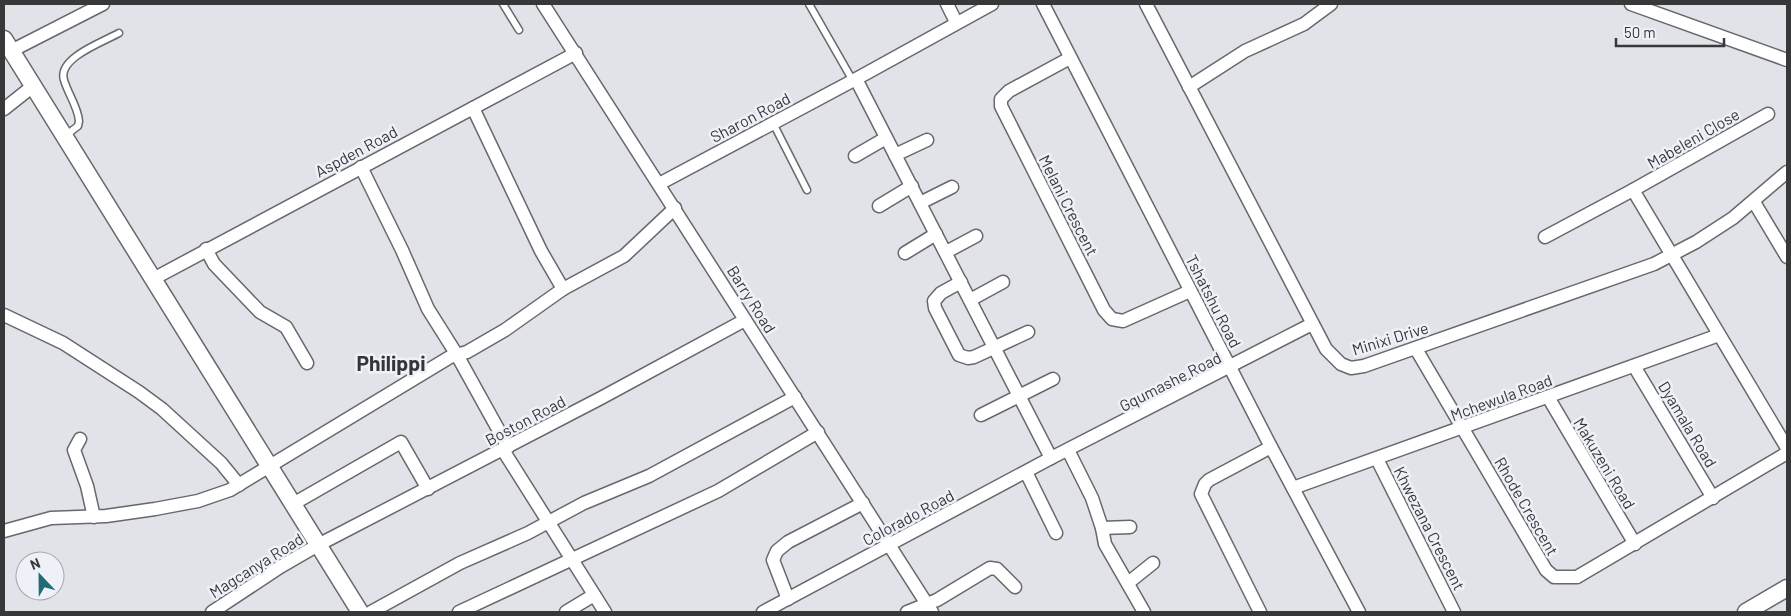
<svg xmlns="http://www.w3.org/2000/svg" width="1791" height="616" viewBox="0 0 1791 616" font-family="Barlow,sans-serif">
<style>
.lines{fill:none;stroke-linecap:round;stroke-linejoin:round}
.lane-casing{stroke:#65686d;stroke-width:9}
.street-casing{stroke:#65686d;stroke-width:15}
.secondary-casing{stroke:#65686d;stroke-width:19}
.lane{stroke:#fff;stroke-width:6}
.street{stroke:#fff;stroke-width:12}
.secondary{stroke:#fff;stroke-width:16}
.labels{text-anchor:middle;dominant-baseline:central;stroke-width:5;stroke-linejoin:round;paint-order:stroke}
.street-label{font-size:16px;fill:#37383a;stroke:#eef1f7}
.district-label{font-size:21px;font-weight:bold;fill:#333539;stroke:#eef1f7}
</style>
<rect width="100%" height="100%" fill="#e1e3e9"/>
<g class="lines">
<defs>
<g id="lane">
<polyline points="503,4 519,30"/>
<polyline points="809,4 853,81"/>
<polyline points="773,123 807,190"/>
<path d="M65,136L78,126L79,121C78,107 68,94 64,80C57,58 103,42 119,33"/>
</g>
<g id="street">
<polyline points="543,4 932,612"/>
<polyline points="947,4 956,22"/>
<polyline points="1043,4 1271,447 1359,612"/>
<polyline points="1146,4 1326,349 1341,364 1351,368 1364,366 1654,264 1696,242 1733,218 1787,172"/>
<polyline points="1631,4 1787,60"/>
<polyline points="11,51 103,4"/>
<polyline points="1070,58 1009,91 1001,99 1001,106 1104,310 1112,319 1123,321 1190,291"/>
<polyline points="856,79 1051,458"/>
<polyline points="1189,87 1245,51 1304,24 1331,4"/>
<polyline points="473,108 541,251 563,289"/>
<polyline points="4,109 33,86"/>
<polyline points="895,155 927,140"/>
<polyline points="855,156 886,138"/>
<polyline points="361,167 402,250 428,309 457,355 508,447"/>
<polyline points="659,184 856,79 992,4"/>
<polyline points="1633,190 1787,448"/>
<polyline points="1754,202 1787,257"/>
<polyline points="920,203 952,187"/>
<polyline points="879,206 912,186"/>
<polyline points="1545,237 1633,190 1768,114"/>
<polyline points="206,249 214,264 260,312 286,327 307,363"/>
<polyline points="946,252 976,236"/>
<polyline points="905,253 936,234"/>
<polyline points="153,279 576,53"/>
<polyline points="961,282 941,293 934,301 935,308 959,355 968,358 974,357 1028,332"/>
<polyline points="970,300 1003,282"/>
<polyline points="4,315 63,343 139,392 162,409 221,463 239,485"/>
<polyline points="1416,349 1546,570 1554,577 1577,577 1787,453"/>
<polyline points="1634,366 1713,498"/>
<polyline points="1548,397 1635,544"/>
<polyline points="981,415 1053,379"/>
<polyline points="80,439 74,450 87,486 94,517"/>
<polyline points="503,450 605,612"/>
<polyline points="1068,450 1092,498 1102,528 1105,544 1144,612"/>
<polyline points="1377,459 1454,612"/>
<polyline points="1026,472 1056,533"/>
<polyline points="1293,488 1719,335"/>
<polyline points="293,504 401,442 428,489"/>
<polyline points="1102,528 1130,527"/>
<polyline points="4,531 51,518 106,516 155,509 198,501 230,490 450,357 467,352 505,330 563,289 624,256 675,208"/>
<polyline points="1128,583 1153,563"/>
<polyline points="788,599 773,560 777,551 788,542 863,503"/>
<polyline points="212,612 280,567 318,545 601,398 745,320"/>
<polyline points="371,612 460,563 528,533 584,503 649,476 795,397"/>
<polyline points="459,612 718,491 818,432"/>
<polyline points="566,612 594,595"/>
<polyline points="763,612 1051,458 1312,324"/>
<polyline points="907,612 937,600 990,568 997,569 1015,587"/>
<polyline points="1260,612 1201,494 1205,484 1209,480 1271,447"/>
</g>
<g id="secondary">
<polyline points="4,39 360,612"/>
<polyline points="1746,612 1787,588"/>
</g>
</defs>
<!-- lane casing -->
<use href="#lane" class="lane-casing"/>
<!-- street casing -->
<use href="#street" class="street-casing"/>
<!-- secondary casing -->
<use href="#secondary" class="secondary-casing"/>
<!-- lane -->
<use href="#lane" class="lane"/>
<!-- street -->
<use href="#street" class="street"/>
<!-- secondary -->
<use href="#secondary" class="secondary"/>
</g>
<g class="labels">
<!-- street labels -->
<g class="street-label">
<text transform="translate(750 117) rotate(-28)">Sharon Road</text>
<text transform="translate(1693 138) rotate(-30)">Mabeleni Close</text>
<text transform="translate(356 151) rotate(-28)">Aspden Road</text>
<text transform="translate(1069 205) rotate(63)">Melani Crescent</text>
<text transform="translate(752 299) rotate(58)">Barry Road</text>
<text transform="translate(1214 301) rotate(63)">Tshatshu Road</text>
<text transform="translate(1390 338) rotate(-17)">Minixi Drive</text>
<text transform="translate(1170 381) rotate(-27)">Gqumashe Road</text>
<text transform="translate(1501 397) rotate(-20)">Mchewula Road</text>
<text transform="translate(525 420) rotate(-28)">Boston Road</text>
<text transform="translate(1688 424) rotate(59)">Dyamala Road</text>
<text transform="translate(1605 463) rotate(59)">Makuzeni Road</text>
<text transform="translate(1527 506) rotate(60)">Rhode Crescent</text>
<text transform="translate(908 517) rotate(-28)">Colorado Road</text>
<text transform="translate(1430 528) rotate(63)">Khwezana Crescent</text>
<text transform="translate(256 565) rotate(-32)">Magcanya Road</text>
</g>
<!-- district labels -->
<g class="district-label">
<text x="391" y="362">Philippi</text>
</g>
</g>
<!-- border -->
<rect width="1791" height="616" fill="none" stroke="#37383a" stroke-width="10"/>
<!-- north arrow -->
<g transform="translate(40 576) rotate(338)"><circle r="24" fill="#eef1f7" stroke="#a5a7ab"/>
<path d="M0-4L9 19L0 12L-9 19Z" fill="#216b75"/>
<text y="-8" font-size="14" font-weight="bold" text-anchor="middle" fill="#37383a">N</text>
</g>
<!-- scale -->
<path d="M1616 38v8h108v-8" fill="none" stroke="#37383a" stroke-width="2.5"/>
<text x="1624" y="38" font-size="15" fill="#37383a" stroke="#eef1f7" stroke-width="4" paint-order="stroke">50 m</text>
</svg>
